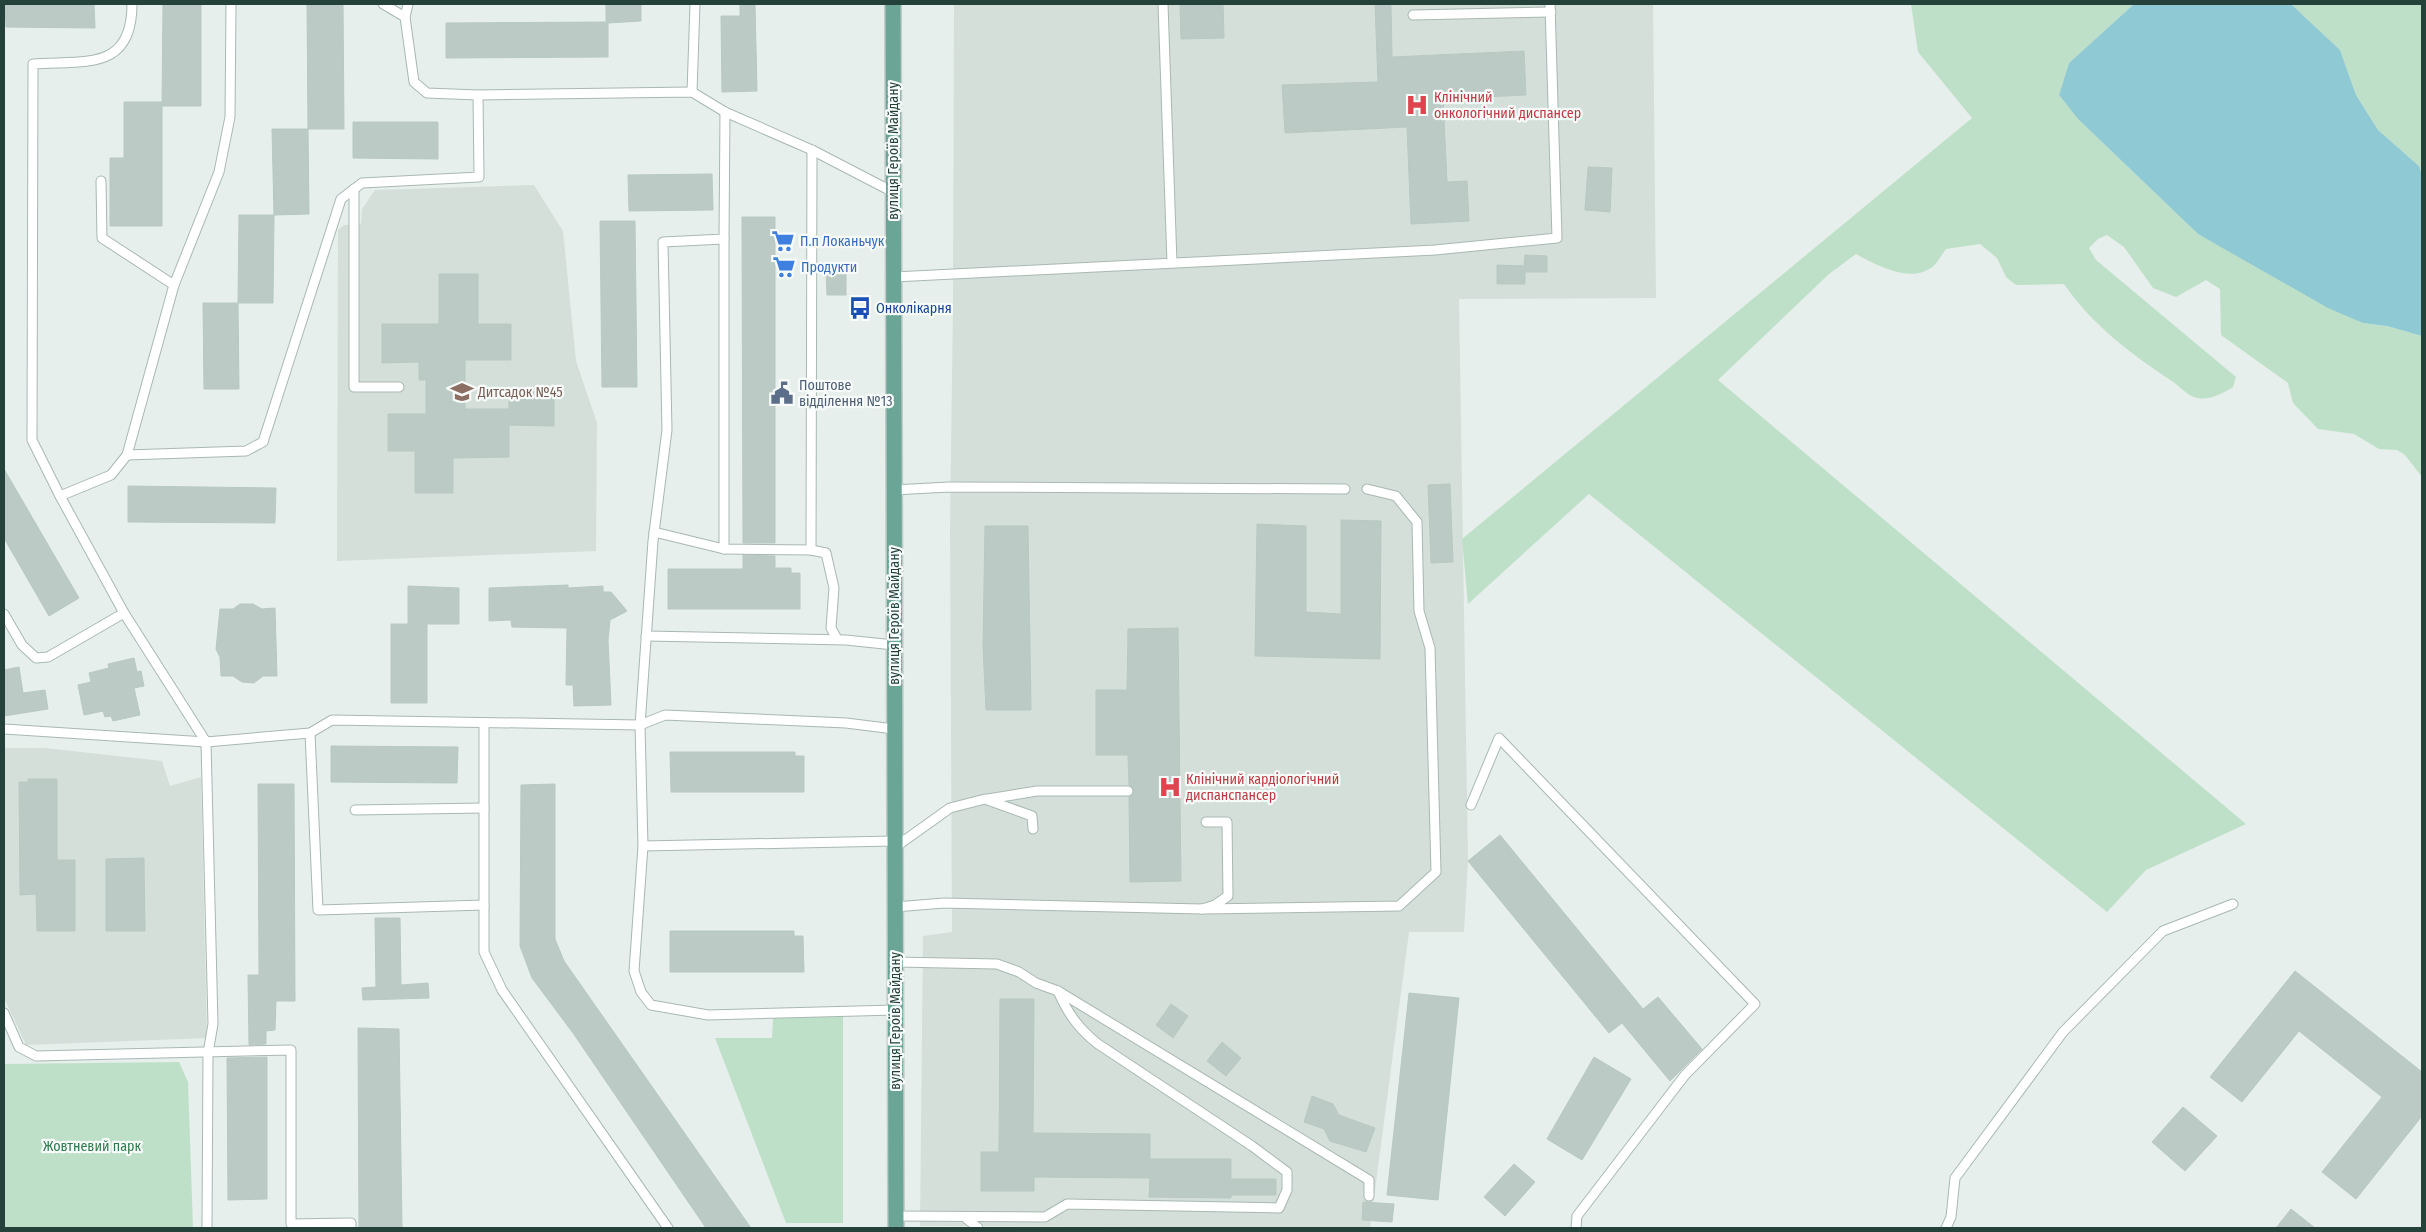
<svg xmlns="http://www.w3.org/2000/svg" width="2426" height="1232" viewBox="0 0 2426 1232" font-family="'Fira Sans Condensed',sans-serif">
<style>
.built{fill:#d4dfda}
.green{fill:#bfe0c8}
.water{fill:#8ec9d4}
.building{fill:#bbcac4;stroke:#b8c9c2}
.lines{fill:none;stroke-linecap:round;stroke-linejoin:round}
.lane-casing{stroke:#a8b8b2;stroke-width:11}
.primary-casing{stroke:#c2cac8;stroke-width:18}
.lane{stroke:#fff;stroke-width:9}
.primary{stroke:#6aa596;stroke-width:15}
.labels{text-anchor:middle;dominant-baseline:central;stroke-width:4.5;stroke-linejoin:round;paint-order:stroke}
.health-label{font-size:14px;fill:#be3a42;stroke:#f7fbf9;text-anchor:start}
.street-label{font-size:14px;fill:#24423a;stroke:#f7fbf9}
.shop-label{font-size:14px;fill:#366cbe;stroke:#f7fbf9;text-anchor:start}
.transit-label{font-size:14px;fill:#164399;stroke:#f7fbf9;text-anchor:start}
.service-label{font-size:14px;fill:#4e5e75;stroke:#f7fbf9;text-anchor:start}
.education-label{font-size:14px;fill:#785e54;stroke:#f7fbf9;text-anchor:start}
.park-label{font-size:14px;fill:#2d7a4b;stroke:#f7fbf9}
</style>
<rect width="100%" height="100%" fill="#e6efeb"/>
<!-- built -->
<g class="built">
<polygon points="954,4 1653,4 1656,298 1459,299 1468,861 1464,932 1409,932 1370,1228 920,1226 923,936 952,932 950,530 953,303"/>
<polygon points="534,185 563,231 576,361 597,423 596,551 337,561 338,230 344,225 361,224 362,209 375,190"/>
<polygon points="4,748 45,748 162,761 170,786 201,777 207,1038 26,1045 4,998"/>
</g>
<!-- green -->
<g class="green">
<path d="M1911,4H2134L2069,63L2059,95L2078,119L2198,234L2363,323L2387,326L2422,336V477L2405,455L2397,450L2379,449L2354,434L2318,429L2293,403L2288,383L2221,335L2220,289L2206,280L2176,297L2153,288L2124,247L2107,235L2098,239L2089,248L2096,260L2236,377L2233,387C2222,394 2207,402 2194,397C2186,394 2179,386 2172,381C2131,354 2092,325 2064,284L2016,285L2006,277L1997,258L1980,244L1946,249C1942,254 1937,264 1931,268C1909,283 1876,265 1856,254L1829,274L1718,380L2246,824L2146,870L2107,912L1589,494L1468,604L1462,539L1972,118L1918,52Z"/>
<polygon points="2291,4 2422,4 2422,175 2419,166 2378,130 2356,95 2340,50"/>
<polygon points="843,1016 843,1223 786,1223 715,1038 772,1038 773,1018"/>
<polygon points="179,1062 188,1082 193,1228 4,1228 4,1064"/>
</g>
<!-- water -->
<polygon class="water" points="2134,4 2291,4 2340,50 2356,95 2378,130 2419,166 2422,175 2422,336 2387,326 2363,323 2328,308 2198,234 2078,119 2059,95 2069,63"/>
<!-- building -->
<g class="building">
<polygon points="5,4 94,4 95,28 6,27"/>
<polygon points="163,4 201,4 201,106 162,106"/>
<polygon points="307,4 343,4 344,129 308,129"/>
<polygon points="606,4 641,4 641,21 608,23 608,57 446,58 446,23 606,22"/>
<polygon points="740,4 755,4 757,91 722,92 721,16 740,16"/>
<polygon points="1180,4 1223,4 1224,38 1181,39"/>
<polygon points="1375,4 1391,4 1392,57 1524,51 1526,95 1443,99 1447,182 1467,181 1469,221 1411,224 1407,127 1285,133 1282,85 1378,82"/>
<polygon points="124,102 162,102 162,226 110,226 110,158 124,158"/>
<polygon points="353,122 438,122 438,159 353,158"/>
<polygon points="272,129 308,129 309,214 274,215"/>
<polygon points="1588,167 1612,168 1610,212 1585,210"/>
<polygon points="712,174 713,210 629,211 628,175"/>
<polygon points="239,215 274,215 273,303 238,303"/>
<polygon points="742,217 775,217 775,543 743,543"/>
<polygon points="600,221 635,221 637,387 602,387"/>
<polygon points="1525,255 1547,256 1547,272 1525,272 1525,284 1497,284 1497,265 1524,266"/>
<polygon points="826,271 846,271 846,295 827,295"/>
<polygon points="439,274 478,274 478,324 511,324 511,360 465,360 465,409 509,409 509,400 518,400 518,388 554,388 554,426 509,425 509,457 453,458 453,493 415,493 415,451 388,451 388,414 426,414 426,380 419,380 419,362 382,363 382,324 439,324"/>
<polygon points="203,303 238,303 239,389 204,389"/>
<polygon points="4,469 79,598 49,616 4,538"/>
<polygon points="1450,484 1453,562 1431,563 1428,485"/>
<polygon points="128,486 276,488 275,523 128,522"/>
<polygon points="1341,520 1381,521 1380,659 1255,656 1257,524 1306,526 1306,612 1341,614"/>
<polygon points="985,526 1028,526 1031,710 986,710 983,646"/>
<polygon points="743,555 775,556 775,568 791,568 791,573 800,573 800,609 668,609 668,569 743,569"/>
<polygon points="568,585 568,588 603,586 603,592 611,592 627,611 610,620 608,640 611,705 574,706 573,685 566,685 567,628 512,627 511,620 489,621 489,588"/>
<polygon points="408,586 459,588 459,624 427,624 427,703 391,703 391,624 408,624"/>
<polygon points="240,604 253,604 262,609 275,608 277,676 263,676 254,683 242,682 233,676 221,676 220,657 216,649 220,609 233,609"/>
<polygon points="1178,628 1181,881 1130,882 1129,797 1133,795 1134,791 1129,785 1128,755 1096,755 1096,690 1127,690 1128,629"/>
<polygon points="134,658 137,672 141,671 144,686 134,688 140,715 113,721 111,716 105,717 103,711 84,715 78,685 91,682 89,673 109,668 108,664"/>
<polygon points="19,667 23,693 45,690 48,709 4,716 4,670"/>
<polygon points="331,746 458,747 457,783 331,782"/>
<polygon points="670,752 795,752 795,756 804,756 804,792 671,792"/>
<polygon points="28,779 57,779 57,860 75,860 75,931 37,931 36,894 20,895 19,782 28,782"/>
<polygon points="258,784 294,784 295,1001 276,1001 275,1030 266,1031 266,1044 249,1045 248,975 259,975"/>
<polygon points="555,784 555,939 564,961 751,1228 706,1228 573,1033 532,978 520,946 521,785"/>
<polygon points="1500,835 1643,1009 1658,997 1702,1049 1670,1081 1622,1023 1609,1033 1468,861"/>
<polygon points="144,858 145,931 106,931 106,859"/>
<polygon points="375,918 400,918 401,985 428,983 429,998 363,1000 362,988 376,987"/>
<polygon points="670,931 794,931 794,936 803,936 804,972 670,972"/>
<polygon points="2295,971 2422,1072 2422,1116 2356,1199 2322,1172 2382,1097 2299,1031 2242,1102 2210,1077"/>
<polygon points="1409,993 1459,998 1438,1200 1387,1195"/>
<polygon points="1000,999 1034,999 1033,1133 1150,1134 1150,1159 1231,1159 1231,1179 1276,1179 1276,1195 1231,1195 1231,1198 1149,1197 1150,1178 1034,1177 1034,1191 981,1191 981,1152 999,1152"/>
<polygon points="1171,1004 1188,1016 1173,1038 1156,1025"/>
<polygon points="358,1028 399,1029 402,1228 359,1228"/>
<polygon points="1222,1042 1241,1058 1226,1076 1207,1061"/>
<polygon points="267,1057 267,1199 228,1200 227,1058"/>
<polygon points="1594,1057 1631,1079 1582,1160 1547,1139"/>
<polygon points="1312,1096 1333,1104 1339,1115 1375,1128 1366,1152 1330,1141 1324,1129 1304,1122"/>
<polygon points="2183,1107 2217,1136 2185,1171 2152,1142"/>
<polygon points="1514,1164 1535,1182 1505,1216 1484,1197"/>
<polygon points="1363,1202 1394,1204 1392,1222 1362,1220"/>
<polygon points="2291,1209 2315,1228 2276,1228"/>
</g>
<g class="lines">
<defs>
<g id="lane">
<path d="M132,4C132,72 84,60 33,64L32,440L60,496L124,613L206,742L310,733L332,720L640,725L665,715L846,723L894,729"/>
<polyline points="231,4 230,117 219,172 174,285 127,455 246,451 263,442 341,199 362,183 479,177 478,95 692,92 725,112 812,150 893,192"/>
<polyline points="383,4 405,17 414,82 427,93 478,95"/>
<polyline points="1163,4 1172,263"/>
<polyline points="1413,15 1551,12"/>
<polyline points="405,17 408,4"/>
<polyline points="692,92 695,4"/>
<polyline points="725,112 724,239 663,242 667,430 653,541 640,725 643,846 634,971 641,992 651,1005 708,1015 895,1010"/>
<polyline points="101,181 102,238 174,285"/>
<polyline points="354,189 354,387 399,387"/>
<polyline points="724,239 724,549 811,550 826,553 834,588 831,628 837,639"/>
<polyline points="894,277 1435,250 1557,238 1550,4"/>
<polyline points="893,490 949,487 1345,489"/>
<polyline points="60,496 111,475 127,455"/>
<polyline points="654,532 724,549"/>
<polyline points="811,550 812,150"/>
<polyline points="4,614 22,645 36,658 48,657 124,613"/>
<polyline points="646,636 846,640 894,645"/>
<polyline points="484,723 484,952 502,990 668,1228"/>
<polyline points="4,729 206,742 213,1024 208,1053 207,1228"/>
<polyline points="310,733 318,910 484,905"/>
<polyline points="988,799 1037,791 1128,791"/>
<polyline points="1471,805 1499,738 1755,1004 1685,1075 1577,1216 1576,1228"/>
<polyline points="355,810 484,808"/>
<polyline points="643,846 894,841"/>
<polyline points="894,848 950,808 985,799 1032,816 1033,829"/>
<polyline points="895,907 944,903 1202,909 1215,905 1228,896 1227,822 1206,822"/>
<polyline points="1202,909 1399,906 1436,872 1430,648 1419,611 1417,522 1396,496 1367,489"/>
<polyline points="895,962 997,964 1019,972 1036,983 1058,991 1369,1180 1369,1196"/>
<polyline points="4,1013 19,1047 36,1056 291,1050 291,1224 351,1223 351,1228"/>
<path d="M896,1216L1045,1217L1067,1204L1279,1208L1287,1190V1172L1252,1146L1098,1044C1079,1029 1068,1014 1058,991"/>
<polyline points="966,1218 978,1228"/>
<polyline points="1946,1228 1951,1217 1955,1178 2063,1032 2163,931 2233,904"/>
</g>
<polyline id="primary" points="893,4 896,1228"/>
</defs>
<!-- lane casing -->
<use href="#lane" class="lane-casing"/>
<!-- primary casing -->
<use href="#primary" class="primary-casing"/>
<!-- lane -->
<use href="#lane" class="lane"/>
<!-- primary -->
<use href="#primary" class="primary"/>
</g>
<!-- icons -->
<defs>
<symbol id="hospital-bare" viewBox="-9 -9 18 18"><path d="M-5-5h3v3.5h4V-5h3V5h-3V1.5h-4V5h-3Z" fill="#e0444e" stroke="#f7fbf9" stroke-width="2.5" paint-order="stroke"/></symbol>
<symbol id="supermarket-bare" viewBox="-9 -9 18 18"><path d="M-6-5.5h2.5l.6 2H6L4.5 2H-2.5L-4.4-4H-6ZM-1.5 3.2a1.3 1.3 0 1 0 .1 0ZM3 3.2a1.3 1.3 0 1 0 .1 0Z" fill="#3f7fe0" stroke="#f7fbf9" stroke-width="2.5" paint-order="stroke"/></symbol>
<symbol id="bus-bare" viewBox="-9 -9 18 18"><path d="M-5-6H5V4H4V6H2V4H-2V6H-4V4H-5ZM-3.5-4V0h7V-4ZM-3.5 1.2v1.5H-2V1.2ZM2 1.2v1.5H3.5V1.2Z" fill="#1a4fb4" stroke="#f7fbf9" stroke-width="2.5" paint-order="stroke"/></symbol>
<symbol id="school-bare" viewBox="-9 -9 18 18"><path d="M0-5L7-2L0 1L-7-2ZM-4 1L0 2.5L4 1V4Q0 6-4 4Z" fill="#8d6e63" stroke="#f7fbf9" stroke-width="2.5" paint-order="stroke"/></symbol>
<symbol id="civic-bare" viewBox="-9 -9 18 18"><path d="M-.6-6.5H3V-4.5H.6V-3L4-1V1h2V6H-6V1h2V-1L-.6-3ZM-1.2 2.5V6h2.4V2.5Z" fill="#5c6f8a" stroke="#f7fbf9" stroke-width="2.5" paint-order="stroke"/></symbol>
</defs>
<g fill-rule="evenodd">
<use href="#hospital-bare" x="1401" y="89" width="32" height="32"/>
<use href="#supermarket-bare" x="767" y="225" width="32" height="32"/>
<use href="#supermarket-bare" x="768" y="251" width="32" height="32"/>
<use href="#bus-bare" x="844" y="292" width="32" height="32"/>
<use href="#school-bare" x="446" y="376" width="32" height="32"/>
<use href="#civic-bare" x="766" y="377" width="32" height="32"/>
<use href="#hospital-bare" x="1154" y="771" width="32" height="32"/>
</g>
<g class="labels">
<!-- health labels -->
<g class="health-label">
<text x="1434" y="97">Клінічний<tspan x="1434" dy="16">онкологічний диспансер</tspan></text>
<text x="1186" y="779">Клінічний кардіологічний<tspan x="1186" dy="16">диспанспансер</tspan></text>
</g>
<!-- street labels -->
<g class="street-label">
<text transform="translate(893 151) rotate(-90)">вулиця Героїв Майдану</text>
<text transform="translate(894 616) rotate(-90)">вулиця Героїв Майдану</text>
<text transform="translate(895 1021) rotate(-90)">вулиця Героїв Майдану</text>
</g>
<!-- shop labels -->
<g class="shop-label">
<text x="800" y="241">П.п Локаньчук</text>
<text x="801" y="267">Продукти</text>
</g>
<!-- transit labels -->
<g class="transit-label">
<text x="876" y="308">Онколікарня</text>
</g>
<!-- service labels -->
<g class="service-label">
<text x="799" y="385">Поштове<tspan x="799" dy="16">відділення №13</tspan></text>
</g>
<!-- education labels -->
<g class="education-label">
<text x="478" y="392">Дитсадок №45</text>
</g>
<!-- park labels -->
<g class="park-label">
<text x="92" y="1146">Жовтневий парк</text>
</g>
</g>
<!-- border -->
<rect width="2426" height="1232" fill="none" stroke="#24423a" stroke-width="10"/>
</svg>
